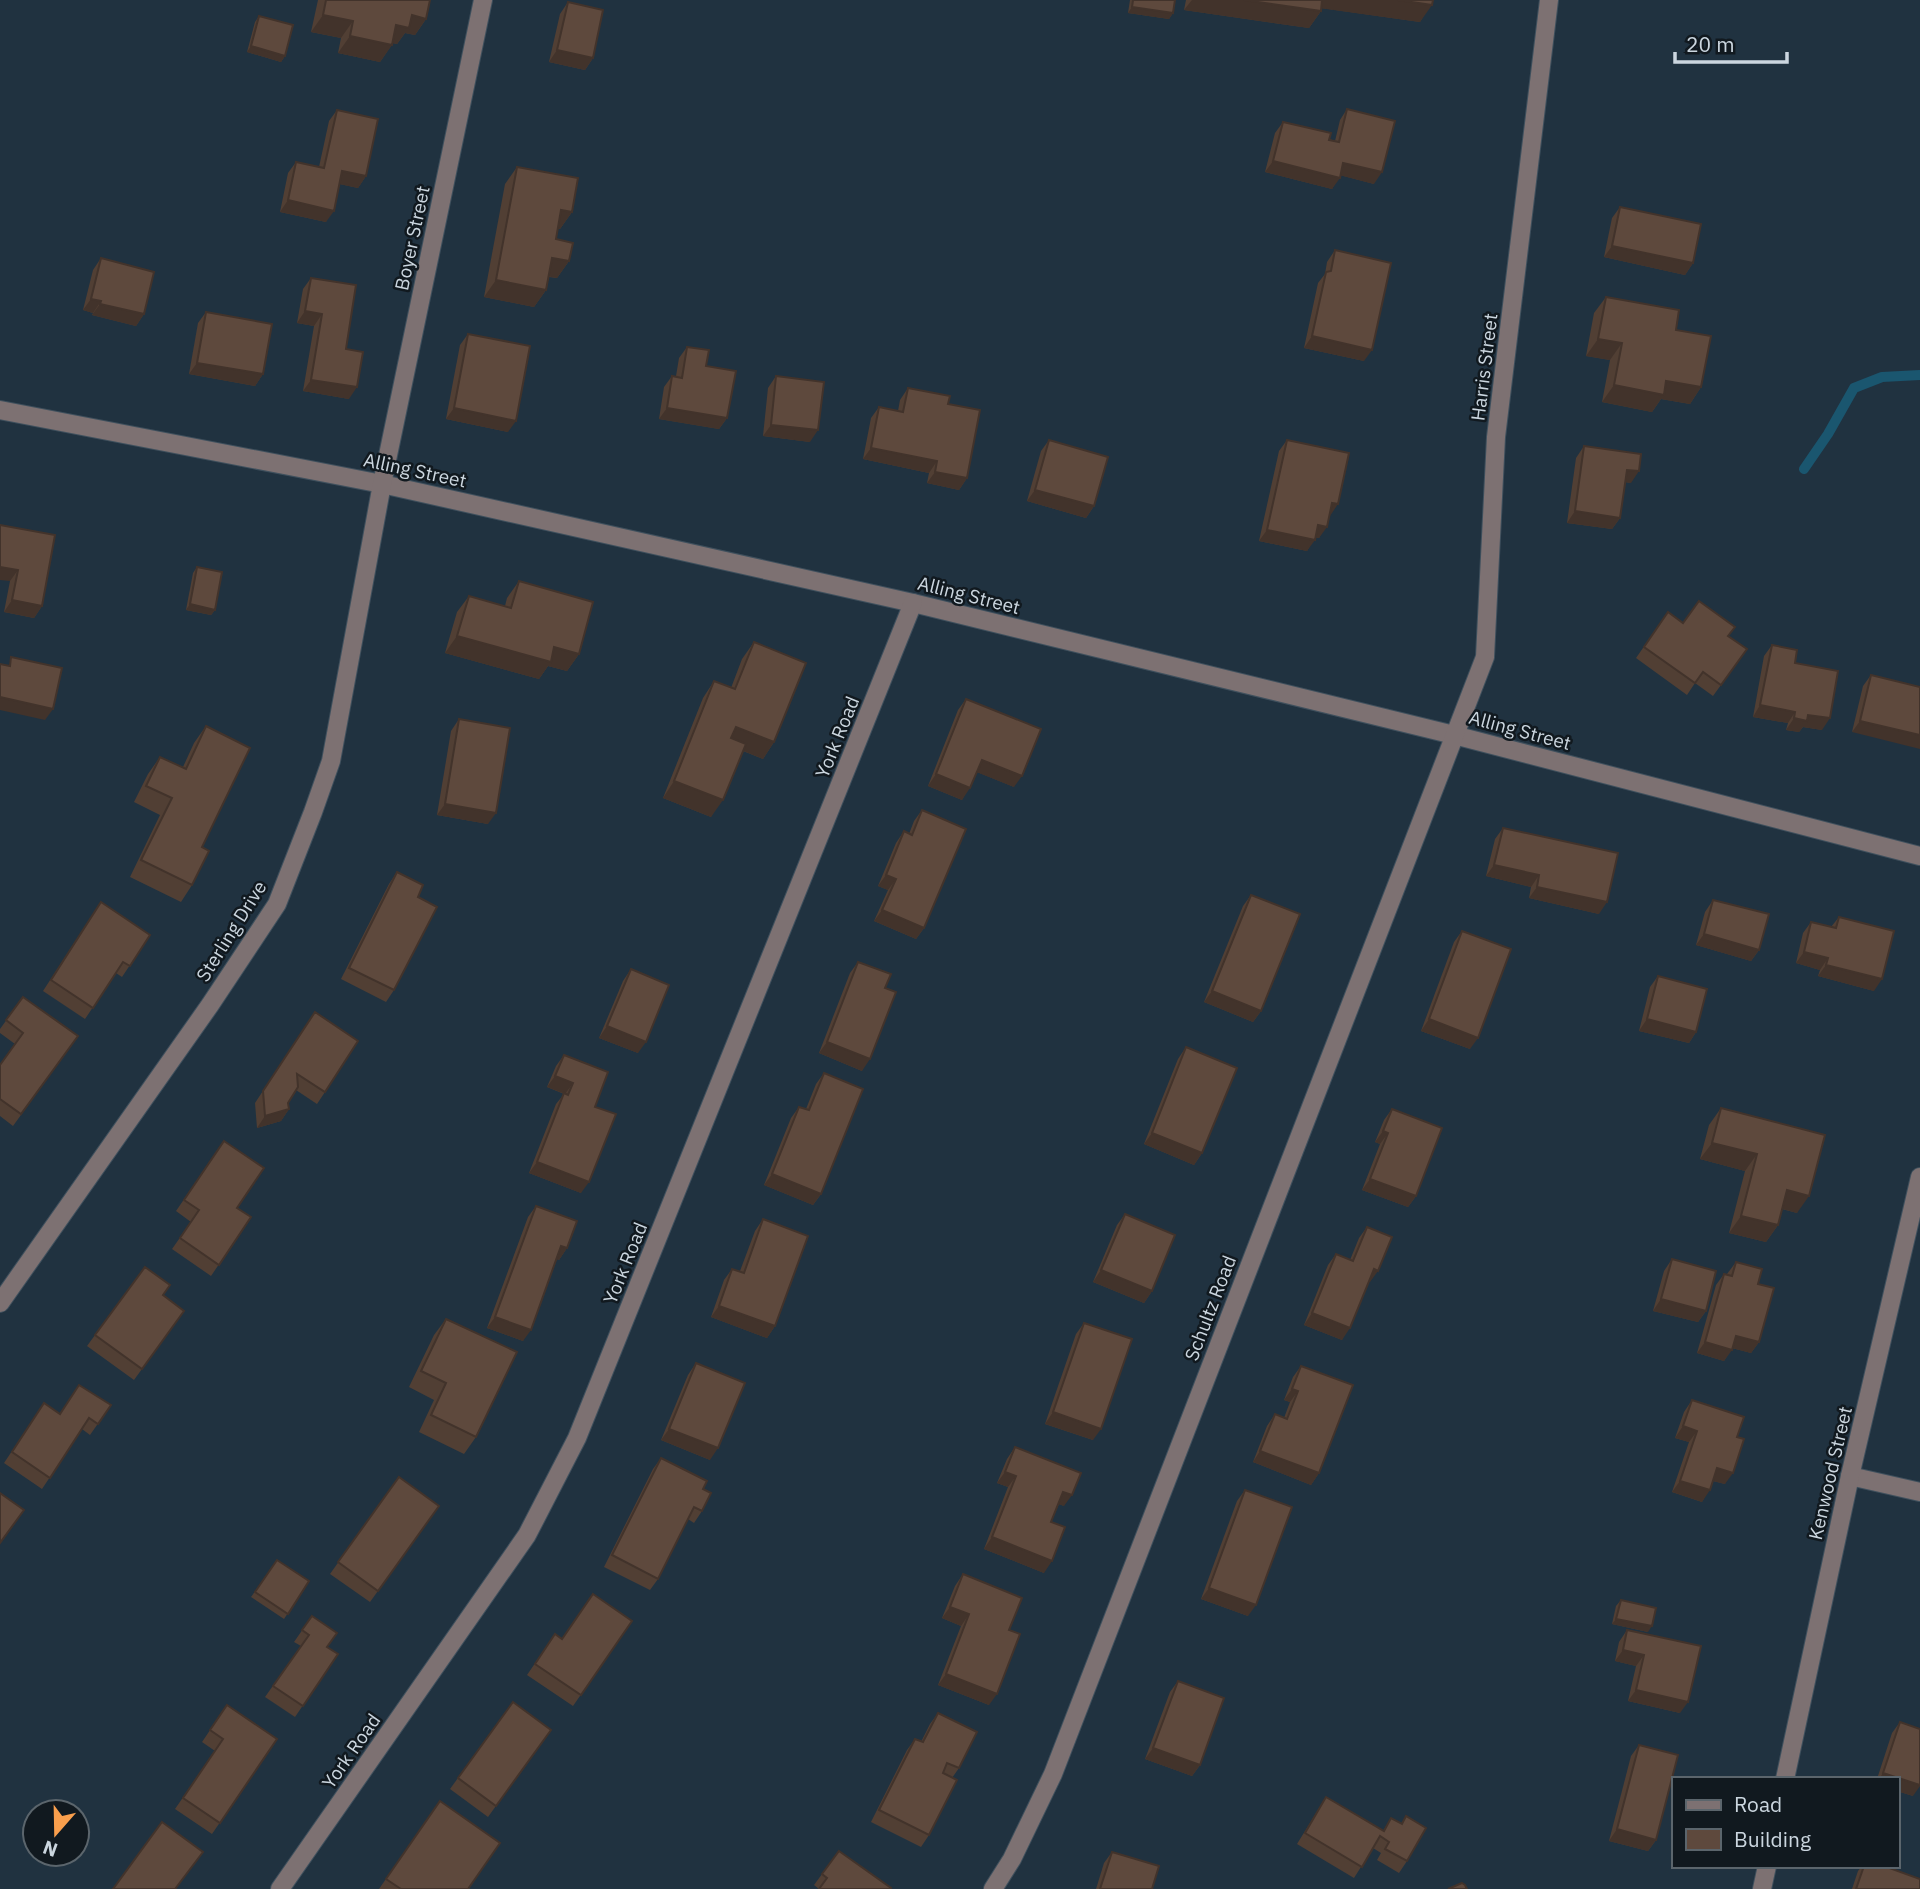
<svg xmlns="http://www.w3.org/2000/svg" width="1920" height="1889" viewBox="0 0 1920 1889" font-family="'IBM Plex Sans',sans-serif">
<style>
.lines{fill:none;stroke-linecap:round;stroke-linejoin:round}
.stream{stroke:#1a566f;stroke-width:10}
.minor-casing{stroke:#3f505d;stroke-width:20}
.minor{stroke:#7d7172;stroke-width:18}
.wall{fill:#513f34}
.shaded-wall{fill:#42332b}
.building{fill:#5e493d;stroke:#42332b;stroke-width:2}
.labels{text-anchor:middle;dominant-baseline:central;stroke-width:5;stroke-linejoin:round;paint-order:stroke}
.street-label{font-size:19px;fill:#cbd6df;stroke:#11191f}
</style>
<rect width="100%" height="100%" fill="#203240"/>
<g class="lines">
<!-- stream -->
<polyline class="stream" points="1804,469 1828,434 1854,388 1882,377 1920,375"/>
<defs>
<g id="minor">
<polyline points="0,410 382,484 913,603 1454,735 1920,856"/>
<polyline points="0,1303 210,1005 277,904 313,812 331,761 382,484 483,0"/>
<polyline points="1850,1476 1920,1492"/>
<polyline points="1785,1779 1850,1476 1920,1177"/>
<polyline points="280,1889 527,1535 577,1438 913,603"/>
<polyline points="993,1889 1012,1859 1053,1774 1485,657 1496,437 1549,0"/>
<polyline points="1762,1889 1767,1866"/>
</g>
</defs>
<!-- minor casing -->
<use href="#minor" class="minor-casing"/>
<!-- minor -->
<use href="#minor" class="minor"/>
</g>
<!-- wall -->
<g class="wall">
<polygon points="318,0 430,0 426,19 415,35 405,33 397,44 393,43 380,62 338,53 341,38 311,32"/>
<polygon points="1130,0 1175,0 1173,13 1169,19 1128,13"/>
<polygon points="1186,0 1433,0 1420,22 1321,8 1321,11 1309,28 1184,10"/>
<polygon points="568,2 593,58 585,70 549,62 560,14"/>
<polygon points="259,16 285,56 281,62 247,52 255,22"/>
<polygon points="1347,109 1374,184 1340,175 1332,189 1265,172 1275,133 1283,122 1335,141 1340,120"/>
<polygon points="337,110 366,176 358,188 340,184 326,222 280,212 288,173 296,162 319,167 329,121"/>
<polygon points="517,167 572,212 560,229 558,228 556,239 569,261 557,278 549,277 546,290 534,307 484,297 505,184"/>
<polygon points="1620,207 1693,263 1685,275 1604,257 1612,218"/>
<polygon points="1335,250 1364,361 1304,348 1318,283 1325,274 1327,262"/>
<polygon points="101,258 144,314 136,326 92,315 93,313 83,310 93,270"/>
<polygon points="311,278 349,399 303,391 314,326 297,323 303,289"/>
<polygon points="1606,297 1676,330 1701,387 1690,404 1661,399 1652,412 1602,402 1610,360 1586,356 1594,313"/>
<polygon points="206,312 263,374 255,386 189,374 198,323"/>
<polygon points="468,334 508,432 446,419 460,345"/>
<polygon points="687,347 706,366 727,418 719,429 659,419 664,387 672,376 676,376 679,358"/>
<polygon points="776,376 810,442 763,436 768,388"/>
<polygon points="908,388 948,404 967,478 959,490 927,483 929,473 863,459 871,418 879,407 898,411 900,400"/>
<polygon points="1049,440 1094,506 1086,518 1027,501 1041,451"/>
<polygon points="1287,440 1330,516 1319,538 1315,537 1307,551 1259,541 1279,451"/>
<polygon points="1584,446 1631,483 1625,482 1620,518 1612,529 1567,523 1576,458"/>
<polygon points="0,525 42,606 34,618 4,612 10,581"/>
<polygon points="197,567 215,610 211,615 186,610 193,573"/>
<polygon points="519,581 579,654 567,671 548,666 539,679 445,653 457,612 469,596 505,606 507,598"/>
<polygon points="1668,612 1683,623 1728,636 1747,649 1713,696 1695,683 1687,695 1636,658"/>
<polygon points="754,642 774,742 763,759 743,751 711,817 663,798 703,698 714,681 731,688 742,659"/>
<polygon points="1772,645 1795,663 1822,730 1803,727 1799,732 1786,730 1788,723 1753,717 1764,656"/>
<polygon points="1871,675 1920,687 1852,732 1863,686"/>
<polygon points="966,699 1014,787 977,772 962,800 928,786 958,710"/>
<polygon points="459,719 488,824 437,815 451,731"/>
<polygon points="206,726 202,847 192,885 181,902 130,877 160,815 134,802 148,774 160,757 183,767 194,743"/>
<polygon points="922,810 924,928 916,939 874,921 888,890 878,886 896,843 904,831 909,834 914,821"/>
<polygon points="1503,828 1599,914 1529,898 1531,887 1486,876 1495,839"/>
<polygon points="397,872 418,897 394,990 386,1002 341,979 389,884"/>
<polygon points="1251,895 1261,1011 1253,1022 1204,1002 1243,906"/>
<polygon points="1713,900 1759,950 1751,961 1696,945 1705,912"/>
<polygon points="93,914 150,935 122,977 116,973 85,1019 43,991"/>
<polygon points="1839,917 1874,991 1818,976 1820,970 1796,963 1803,933 1811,922 1831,927"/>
<polygon points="1462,931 1470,1049 1421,1031 1454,942"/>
<polygon points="858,962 885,988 862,1071 819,1053 850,973"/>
<polygon points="631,969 638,1053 599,1038 623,981"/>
<polygon points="1658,976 1696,1032 1689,1043 1639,1031 1650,987"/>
<polygon points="23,997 78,1036 13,1126 0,1116 0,1065 15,1044 0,1033 0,1029"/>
<polygon points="307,1024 325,1092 317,1104 296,1090 288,1103 289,1109 281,1121 257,1128 255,1103"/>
<polygon points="1186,1047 1202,1153 1194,1165 1144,1144 1178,1059"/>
<polygon points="564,1055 595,1107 581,1193 529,1173 556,1104 564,1094 547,1087 556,1066"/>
<polygon points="824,1073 821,1194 813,1205 764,1185 791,1118 799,1107 806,1109 816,1084"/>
<polygon points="1721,1108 1825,1135 1797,1213 1782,1209 1778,1225 1766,1242 1729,1233 1745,1171 1700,1159 1709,1125"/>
<polygon points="1392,1109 1416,1196 1408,1207 1362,1190 1380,1144 1375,1142 1384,1120"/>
<polygon points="224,1141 237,1208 251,1217 211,1276 172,1249 191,1222 176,1211"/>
<polygon points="536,1206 567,1248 559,1260 557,1259 523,1341 487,1328 528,1217"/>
<polygon points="1125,1214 1152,1291 1144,1303 1093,1282 1117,1225"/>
<polygon points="763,1219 775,1326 767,1338 711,1317 724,1280 732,1269 740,1271 755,1231"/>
<polygon points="1367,1227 1370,1282 1369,1282 1342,1340 1304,1325 1328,1265 1336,1254 1350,1260 1359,1238"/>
<polygon points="1672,1259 1706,1311 1698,1322 1653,1311 1664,1271"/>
<polygon points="1736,1262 1758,1284 1759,1342 1751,1353 1732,1348 1724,1361 1697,1353 1716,1285 1724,1274 1727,1274"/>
<polygon points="145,1267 163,1295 184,1311 134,1380 87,1346"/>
<polygon points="446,1319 476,1437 464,1454 419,1432 434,1400 409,1387 434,1335"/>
<polygon points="1084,1323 1093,1440 1045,1424 1076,1334"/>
<polygon points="696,1363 710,1460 661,1440 688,1375"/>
<polygon points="1301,1366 1319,1473 1311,1485 1253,1462 1267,1426 1275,1414 1284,1418 1290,1402 1284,1400 1293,1377"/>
<polygon points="1692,1400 1737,1437 1725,1484 1713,1481 1702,1502 1672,1492 1689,1442 1675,1438 1684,1412"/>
<polygon points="44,1403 60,1414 111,1405 90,1435 82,1429 42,1489 4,1463"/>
<polygon points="1015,1447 1064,1506 1059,1504 1051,1522 1044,1573 984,1549 1008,1487 997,1483 1007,1459"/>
<polygon points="661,1458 703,1489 702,1511 694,1523 688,1519 658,1579 650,1590 604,1567 653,1469"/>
<polygon points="399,1477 439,1506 370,1602 330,1574"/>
<polygon points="1245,1490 1248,1616 1201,1599 1237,1501"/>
<polygon points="277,1560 309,1581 284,1619 251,1597"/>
<polygon points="963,1574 989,1705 938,1685 961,1626 942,1618 955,1586"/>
<polygon points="1621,1600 1648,1632 1612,1624 1616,1606"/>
<polygon points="312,1616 327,1647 338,1654 295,1717 265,1697 301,1646 294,1642"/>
<polygon points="632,1621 573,1706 527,1675 555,1634 562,1639"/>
<polygon points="1627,1630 1680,1713 1628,1701 1636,1666 1615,1661 1619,1642"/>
<polygon points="1178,1681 1200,1765 1192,1776 1145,1759 1170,1692"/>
<polygon points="513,1702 551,1730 488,1817 450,1789"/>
<polygon points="227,1705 277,1739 212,1834 175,1809 215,1751 202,1742"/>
<polygon points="938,1713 959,1768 952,1778 929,1835 921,1847 871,1822 907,1750 915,1739 921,1742 930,1724"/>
<polygon points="1900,1722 1913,1796 1897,1791 1897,1779 1877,1779 1892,1733"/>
<polygon points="1639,1745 1656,1840 1648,1851 1609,1841 1631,1756"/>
<polygon points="1326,1797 1383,1831 1391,1818 1401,1824 1406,1816 1407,1861 1399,1873 1377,1860 1381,1853 1373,1848 1354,1878 1297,1844"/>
<polygon points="440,1801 468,1889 379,1889"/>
<polygon points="839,1851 890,1889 819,1889 814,1885"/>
<polygon points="1112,1852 1152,1889 1096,1889 1104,1863"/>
<polygon points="1862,1866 1884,1866 1920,1889 1852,1889 1858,1871"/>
</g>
<!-- shaded-wall -->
<g class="shaded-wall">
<polygon points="1192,0 1244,0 1321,11 1309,28 1184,10"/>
<polygon points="1317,0 1398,0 1432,5 1420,22 1312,7"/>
<polygon points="1132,7 1173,13 1169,19 1128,13"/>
<polygon points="323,15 353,21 341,38 311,32"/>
<polygon points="412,15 426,19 415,35 405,33 397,44 385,42 396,25"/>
<polygon points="350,36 392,45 380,62 338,53"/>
<polygon points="251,46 285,56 281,62 247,52"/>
<polygon points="557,50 593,58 585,70 549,62"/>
<polygon points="1273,161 1340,178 1332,189 1265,172"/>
<polygon points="1343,163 1382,172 1374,184 1335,174"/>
<polygon points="342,171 366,176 358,188 334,183"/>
<polygon points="288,200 334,211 326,222 280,212"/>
<polygon points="561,210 572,212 560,229 549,227"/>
<polygon points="1612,246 1693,263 1685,275 1604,257"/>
<polygon points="552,258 569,261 557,278 541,275"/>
<polygon points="496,280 546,290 534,307 484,297"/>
<polygon points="91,299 101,301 93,313 83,310"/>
<polygon points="100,304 144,314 136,326 92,315"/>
<polygon points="305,311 322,314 314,326 297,323"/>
<polygon points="1312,336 1372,350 1364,361 1304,348"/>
<polygon points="1598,339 1622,343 1610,360 1586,356"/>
<polygon points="197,363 263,374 255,386 189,374"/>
<polygon points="311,380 357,387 349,399 303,391"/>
<polygon points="1666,381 1701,387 1690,404 1661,399 1652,412 1602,402 1614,385"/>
<polygon points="454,408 516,421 508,432 446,419"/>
<polygon points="667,408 727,418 719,429 659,419"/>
<polygon points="771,425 818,430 810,442 763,436"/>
<polygon points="871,448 937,461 929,473 863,459"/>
<polygon points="1627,470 1639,471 1631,483 1619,481"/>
<polygon points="935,472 967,478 959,490 927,483"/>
<polygon points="1035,490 1094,506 1086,518 1027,501"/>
<polygon points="1332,503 1338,504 1330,516"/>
<polygon points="1575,511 1620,518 1612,529 1567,523"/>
<polygon points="1318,525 1327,527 1319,538 1310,536"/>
<polygon points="1267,530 1315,540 1307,551 1259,541"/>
<polygon points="0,567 18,570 10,581 0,580"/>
<polygon points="12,600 42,606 34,618 4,612"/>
<polygon points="190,604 215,610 211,615 186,610"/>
<polygon points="457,636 554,647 579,654 567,671 548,666 539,679 445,653"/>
<polygon points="0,697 53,709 45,720 0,710"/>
<polygon points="1760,705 1795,712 1788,723 1753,717"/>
<polygon points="1808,715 1830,718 1822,730 1803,727 1799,732 1786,730 1794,718"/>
<polygon points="1860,721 1920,735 1920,749 1852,732"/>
<polygon points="736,727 774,742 763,759 724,743"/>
<polygon points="982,760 1022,776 1014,787 974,771"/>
<polygon points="936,774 970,788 962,800 928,786"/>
<polygon points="674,781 723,800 711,817 663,798"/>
<polygon points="445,804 496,813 488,824 437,815"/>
<polygon points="1494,865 1539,875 1531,887 1486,876"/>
<polygon points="886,875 896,879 888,890 878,886"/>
<polygon points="1537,887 1607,902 1599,914 1529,898"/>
<polygon points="882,910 924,928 916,939 874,921"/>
<polygon points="1704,934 1759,950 1751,961 1696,945"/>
<polygon points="1804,952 1828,958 1820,970 1796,963"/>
<polygon points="1826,965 1882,979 1874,991 1818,976"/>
<polygon points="1212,991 1261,1011 1253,1022 1204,1002"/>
<polygon points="1429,1019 1478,1038 1470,1049 1421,1031"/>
<polygon points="1647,1019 1696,1032 1689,1043 1639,1031"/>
<polygon points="607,1026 646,1042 638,1053 599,1038"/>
<polygon points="827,1042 870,1059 862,1071 819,1053"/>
<polygon points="555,1076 573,1083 565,1094 547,1087"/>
<polygon points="289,1109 281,1121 257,1128 265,1116"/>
<polygon points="1383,1131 1388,1133 1380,1144 1375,1142"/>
<polygon points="1152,1133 1202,1153 1194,1165 1144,1144"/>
<polygon points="1712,1143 1757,1154 1745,1171 1700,1159"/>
<polygon points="537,1162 589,1182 581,1193 529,1173"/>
<polygon points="772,1174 821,1194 813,1205 764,1185"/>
<polygon points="1370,1179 1416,1196 1408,1207 1362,1190"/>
<polygon points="1787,1190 1809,1196 1797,1213 1775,1207"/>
<polygon points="1741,1216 1778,1225 1766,1242 1729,1233"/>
<polygon points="561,1246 567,1248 559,1260 553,1258"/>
<polygon points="1374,1269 1378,1271 1370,1282 1366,1281"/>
<polygon points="1101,1270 1152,1291 1144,1303 1093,1282"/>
<polygon points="1661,1299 1706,1311 1698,1322 1653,1311"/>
<polygon points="719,1306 775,1326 767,1338 711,1317"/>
<polygon points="1312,1313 1350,1328 1342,1340 1304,1325"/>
<polygon points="495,1317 531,1330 523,1341 487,1328"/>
<polygon points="1736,1336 1759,1342 1751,1353 1728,1347"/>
<polygon points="1705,1342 1732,1350 1724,1361 1697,1353"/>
<polygon points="1292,1389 1298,1391 1290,1402 1284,1400"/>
<polygon points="1053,1412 1101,1429 1093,1440 1045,1424"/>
<polygon points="1683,1426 1697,1431 1689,1442 1675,1438"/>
<polygon points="669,1429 718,1448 710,1460 661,1440"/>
<polygon points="1260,1451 1319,1473 1311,1485 1253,1462"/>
<polygon points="1717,1468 1733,1473 1725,1484 1709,1480"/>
<polygon points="1005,1472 1016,1476 1008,1487 997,1483"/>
<polygon points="1680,1481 1710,1490 1702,1502 1672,1492"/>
<polygon points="1063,1492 1072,1495 1064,1506 1055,1503"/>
<polygon points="992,1537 1052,1561 1044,1573 984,1549"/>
<polygon points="1209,1588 1256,1605 1248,1616 1201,1599"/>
<polygon points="950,1607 969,1614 961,1626 942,1618"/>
<polygon points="1616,1619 1652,1626 1648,1632 1612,1624"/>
<polygon points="1623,1650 1644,1655 1636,1666 1615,1661"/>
<polygon points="946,1674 997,1694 989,1705 938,1685"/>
<polygon points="1636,1690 1688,1702 1680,1713 1628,1701"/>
<polygon points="1153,1748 1200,1765 1192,1776 1145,1759"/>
<polygon points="1883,1773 1920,1785 1920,1786 1913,1796 1897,1791 1897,1779 1879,1779"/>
<polygon points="1617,1829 1656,1840 1648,1851 1609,1841"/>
</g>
<!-- building -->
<g class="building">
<polygon points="326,0 430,0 426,19 412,15 409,28 396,25 392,45 350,36 353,21 323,15"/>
<polygon points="1133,0 1175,0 1173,13 1132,7"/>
<polygon points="1244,0 1322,0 1321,11"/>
<polygon points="1398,0 1433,0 1432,5"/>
<polygon points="568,2 603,10 593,58 557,50"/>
<polygon points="259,16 293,25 285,56 251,46"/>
<polygon points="1347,109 1395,121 1382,172 1343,163 1340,178 1273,161 1283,122 1331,133 1329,140 1339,142"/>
<polygon points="337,110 378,119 366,176 342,171 334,211 288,200 296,162 324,168"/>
<polygon points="517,167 578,178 572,212 561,210 556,239 573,243 569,261 552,258 546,290 496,280"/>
<polygon points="1620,207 1701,224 1693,263 1612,246"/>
<polygon points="1335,250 1391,263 1372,350 1312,336 1326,272 1331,271"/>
<polygon points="101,258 154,272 144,314 100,304 101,301 91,299"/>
<polygon points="311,278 356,285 346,349 363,352 357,387 311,380 322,314 305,311"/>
<polygon points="1606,297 1679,310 1676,330 1711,336 1701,387 1666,381 1664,395 1614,385 1622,343 1598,339"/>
<polygon points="206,312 272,324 263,374 197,363"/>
<polygon points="468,334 530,346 516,421 454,408"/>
<polygon points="687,347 709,350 706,366 736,371 727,418 667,408 672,376 682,378"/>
<polygon points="776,376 824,382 818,430 771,425"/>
<polygon points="908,388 950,396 948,404 980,410 967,478 935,472 937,461 871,448 879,407 903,412"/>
<polygon points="1049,440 1108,457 1094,506 1035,490"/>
<polygon points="1287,440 1349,453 1338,504 1332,503 1327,527 1318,525 1315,540 1267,530"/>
<polygon points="1584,446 1641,454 1639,471 1627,470 1620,518 1575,511"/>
<polygon points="0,525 55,535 42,606 12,600 18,570 0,567"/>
<polygon points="197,567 222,572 215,610 190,604"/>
<polygon points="519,581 593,602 579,654 554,647 551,662 457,636 469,596 511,608"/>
<polygon points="1699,601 1735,627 1728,636 1747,649 1721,685 1703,672 1695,683 1644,647 1668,612 1683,623"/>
<polygon points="754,642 806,663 774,742 736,727 731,738 746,744 723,800 674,781 714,681 735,689"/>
<polygon points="1772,645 1797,650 1795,663 1838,671 1830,718 1808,715 1807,721 1794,718 1795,712 1760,705"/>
<polygon points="11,657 62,668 53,709 0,697 0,664 10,666"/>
<polygon points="1871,675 1920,687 1920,735 1860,721"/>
<polygon points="966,699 1041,729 1022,776 982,760 970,788 936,774"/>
<polygon points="459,719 510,728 496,813 445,804"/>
<polygon points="206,726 250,748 202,847 209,851 192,885 141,860 172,798 146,786 160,757 186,769"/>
<polygon points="922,810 966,829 924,928 882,910 896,879 886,875 904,831 912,835"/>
<polygon points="1503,828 1618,853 1607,902 1537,887 1539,875 1494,865"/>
<polygon points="397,872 423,885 418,897 437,907 394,990 349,968"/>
<polygon points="1251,895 1300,914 1261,1011 1212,991"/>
<polygon points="1713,900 1769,914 1759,950 1704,934"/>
<polygon points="101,902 150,935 130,966 123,962 93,1008 51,980"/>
<polygon points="1839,917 1894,931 1882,979 1826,965 1828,958 1804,952 1811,922 1836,928"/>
<polygon points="1462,931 1511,949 1478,1038 1429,1019"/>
<polygon points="858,962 891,974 885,988 896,992 870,1059 827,1042"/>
<polygon points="631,969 669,985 646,1042 607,1026"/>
<polygon points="1658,976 1707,989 1696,1032 1647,1019"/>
<polygon points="23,997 78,1036 21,1114 0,1099 0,1065 23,1033 6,1020"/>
<polygon points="315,1012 358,1041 325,1092 297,1074 298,1087 288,1103 289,1109 265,1116 263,1091"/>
<polygon points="1186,1047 1237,1068 1202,1153 1152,1133"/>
<polygon points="564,1055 608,1072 595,1107 616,1114 589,1182 537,1162 564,1093 568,1095 573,1083 555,1076"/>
<polygon points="824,1073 863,1089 821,1194 772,1174 799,1107 809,1110"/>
<polygon points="1721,1108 1825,1135 1809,1196 1787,1190 1778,1225 1741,1216 1757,1154 1712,1143"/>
<polygon points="1392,1109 1442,1128 1416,1196 1370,1179 1388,1133 1383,1131"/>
<polygon points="224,1141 264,1168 237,1208 251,1217 219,1265 180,1238 199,1210 184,1200"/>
<polygon points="536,1206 577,1221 567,1248 561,1246 531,1330 495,1317"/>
<polygon points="1125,1214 1175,1235 1152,1291 1101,1270"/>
<polygon points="763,1219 808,1236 775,1326 719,1306 732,1269 744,1273"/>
<polygon points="1367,1227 1392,1237 1378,1271 1374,1269 1350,1328 1312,1313 1336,1254 1353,1261"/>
<polygon points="1672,1259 1716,1271 1706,1311 1661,1299"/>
<polygon points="1736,1262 1762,1269 1758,1284 1774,1288 1759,1342 1736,1336 1732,1350 1705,1342 1724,1274 1732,1276"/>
<polygon points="145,1267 170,1285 163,1295 184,1311 142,1369 95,1335"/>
<polygon points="446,1319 517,1352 476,1437 431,1415 446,1383 421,1371"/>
<polygon points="1084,1323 1132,1339 1101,1429 1053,1412"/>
<polygon points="696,1363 745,1383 718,1448 669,1429"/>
<polygon points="1301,1366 1353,1385 1319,1473 1260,1451 1275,1414 1287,1419 1298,1391 1292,1389"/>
<polygon points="79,1385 111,1405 98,1424 89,1418 50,1478 12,1452 44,1403 60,1414"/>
<polygon points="1692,1400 1744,1417 1737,1437 1744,1439 1733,1473 1717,1468 1710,1490 1680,1481 1697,1431 1683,1426"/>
<polygon points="1015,1447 1081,1473 1072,1495 1063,1492 1051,1522 1065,1527 1052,1561 992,1537 1016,1476 1005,1472"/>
<polygon points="661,1458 707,1481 703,1489 711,1493 702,1511 694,1507 658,1579 612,1555"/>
<polygon points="399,1477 439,1506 378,1591 338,1562"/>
<polygon points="1245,1490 1292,1507 1256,1605 1209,1588"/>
<polygon points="0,1493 24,1510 0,1543"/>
<polygon points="277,1560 309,1581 288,1614 255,1592"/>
<polygon points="963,1574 1022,1598 1009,1630 1020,1634 997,1694 946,1674 969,1614 950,1607"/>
<polygon points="593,1594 632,1621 581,1695 535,1664 555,1634 562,1639"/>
<polygon points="1621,1600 1656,1608 1652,1626 1616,1619"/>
<polygon points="312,1616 337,1633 327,1647 338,1654 303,1706 273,1686 309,1635 302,1630"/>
<polygon points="1627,1630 1701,1646 1688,1702 1636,1690 1644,1655 1623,1650"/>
<polygon points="1178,1681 1224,1698 1200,1765 1153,1748"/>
<polygon points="513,1702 551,1730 496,1806 458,1778"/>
<polygon points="227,1705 277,1739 220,1823 183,1798 223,1739 210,1730"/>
<polygon points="938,1713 977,1732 959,1768 947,1763 943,1773 957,1780 929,1835 879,1810 915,1739 923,1742"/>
<polygon points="1900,1722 1920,1729 1920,1785 1883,1773"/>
<polygon points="1639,1745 1678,1755 1656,1840 1617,1829"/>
<polygon points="1326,1797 1384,1831 1391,1818 1402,1824 1406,1816 1426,1828 1407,1861 1385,1849 1389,1842 1380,1836 1362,1867 1305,1833"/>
<polygon points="440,1801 500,1843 468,1889 401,1889 386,1879"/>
<polygon points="162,1822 203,1852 175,1889 113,1889"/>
<polygon points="839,1851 891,1888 890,1889 819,1889 827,1878 822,1874"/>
<polygon points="1112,1852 1159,1866 1152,1889 1100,1889"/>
<polygon points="1864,1866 1884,1866 1920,1879 1920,1889 1856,1889"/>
<polygon points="1462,1883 1465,1885 1467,1889 1448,1889"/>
</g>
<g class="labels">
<!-- street labels -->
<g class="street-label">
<text transform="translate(412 238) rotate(-78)">Boyer Street</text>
<text transform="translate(1484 367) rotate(-83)">Harris Street</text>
<text transform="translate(415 470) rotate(12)">Alling Street</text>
<text transform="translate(969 595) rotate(14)">Alling Street</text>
<text transform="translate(1520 730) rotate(15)">Alling Street</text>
<text transform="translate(837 737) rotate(-68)">York Road</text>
<text transform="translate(231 931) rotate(-58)">Sterling Drive</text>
<text transform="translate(625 1263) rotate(-68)">York Road</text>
<text transform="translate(1210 1308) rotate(-69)">Schultz Road</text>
<text transform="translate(1830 1473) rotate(-77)">Kenwood Street</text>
<text transform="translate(351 1751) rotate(-55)">York Road</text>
</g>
</g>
<!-- legend -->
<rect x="1672" y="1777" width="228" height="91" fill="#11191f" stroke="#5b656c" stroke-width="2"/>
<rect x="1686" y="1800" width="35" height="10" fill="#7d7172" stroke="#5b656c" stroke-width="2"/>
<text x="1734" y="1812" font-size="21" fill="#cbd6df">Road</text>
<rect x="1686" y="1829" width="35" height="21" fill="#5e493d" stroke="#5b656c" stroke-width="2"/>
<text x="1734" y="1847" font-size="21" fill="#cbd6df">Building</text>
<!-- north arrow -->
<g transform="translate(56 1833) rotate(200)"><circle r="33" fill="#11191f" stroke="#5b656c" stroke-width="2"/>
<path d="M0-5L12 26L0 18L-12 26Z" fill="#f99f4d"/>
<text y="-10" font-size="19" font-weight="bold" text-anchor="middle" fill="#cbd6df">N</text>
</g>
<!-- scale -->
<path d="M1675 52v10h112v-10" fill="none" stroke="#cbd6df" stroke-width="3.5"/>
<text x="1686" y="52" font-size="21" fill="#cbd6df" stroke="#11191f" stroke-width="5" paint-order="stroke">20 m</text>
</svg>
